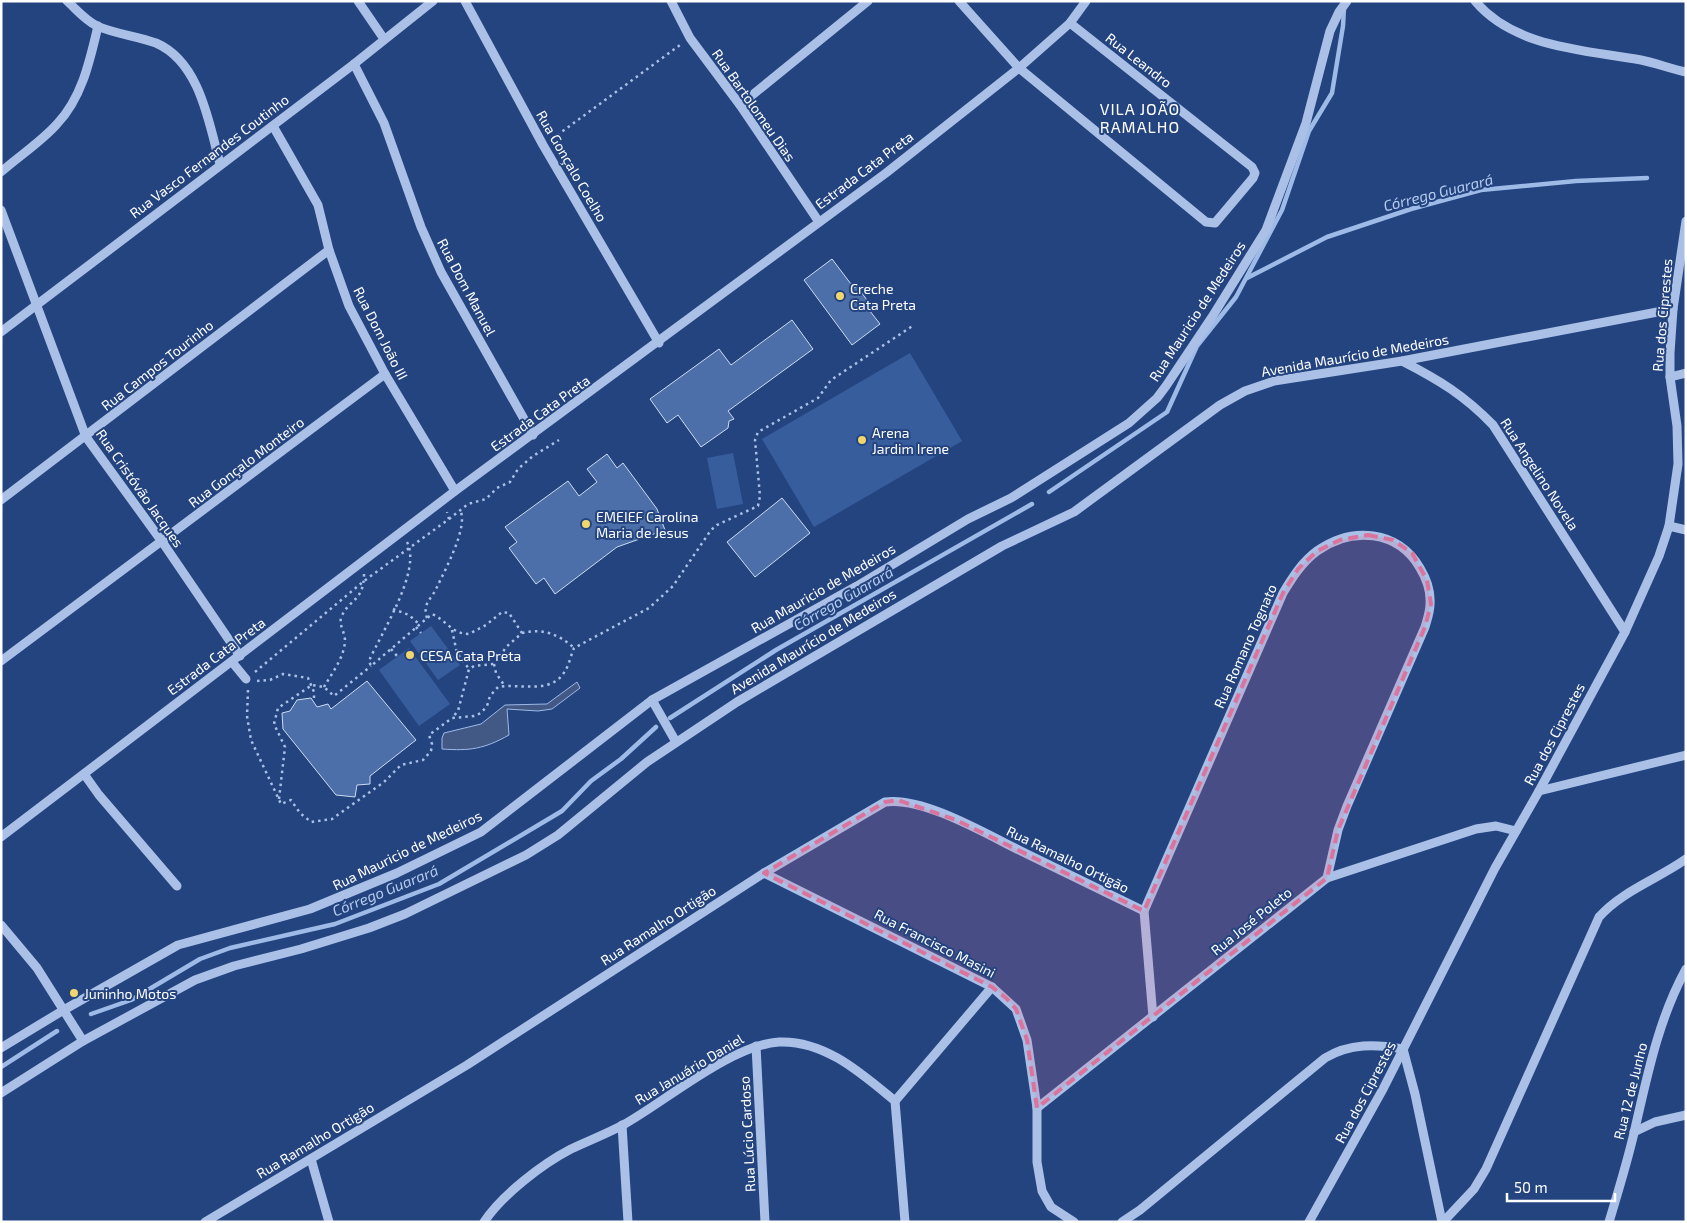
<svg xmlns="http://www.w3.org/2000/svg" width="1687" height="1223" viewBox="0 0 1687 1223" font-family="'Exo 2',sans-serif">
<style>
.green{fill:#385d9d}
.water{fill:#425985;stroke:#9ebae7}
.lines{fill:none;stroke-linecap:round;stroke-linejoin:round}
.stream{stroke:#9ebae7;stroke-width:4.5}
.building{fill:#4c6ea9;stroke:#cddcf5}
.path{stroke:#aac0e6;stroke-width:2.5;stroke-dasharray:2.5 4;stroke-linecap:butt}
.minor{stroke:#aac0e6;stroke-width:9}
.marked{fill:#da749d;fill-opacity:0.2;stroke:#da749d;stroke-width:4;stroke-dasharray:10 6;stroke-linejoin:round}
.poi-dot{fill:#f1d66e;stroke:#244480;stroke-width:2}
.labels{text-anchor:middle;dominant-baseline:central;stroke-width:4;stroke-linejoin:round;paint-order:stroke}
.street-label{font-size:14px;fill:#fff;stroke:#244480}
.poi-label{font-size:14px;fill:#fff;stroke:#244480;text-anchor:start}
.water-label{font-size:15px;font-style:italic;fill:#b5cbee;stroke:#244480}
.quarter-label{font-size:16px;letter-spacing:1px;fill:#fff;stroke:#244480}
</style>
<rect width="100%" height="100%" fill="#244480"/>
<!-- green -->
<g class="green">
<polygon points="910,353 962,441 814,527 762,439"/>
<polygon points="733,453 743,504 717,509 707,458"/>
<polygon points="431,626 460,665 438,680 410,641"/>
<polygon points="409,648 450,704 419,726 379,670"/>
</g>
<!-- water -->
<path class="water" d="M577,682L580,688L552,709L538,711L507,709L509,735C484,749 470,751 442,749V738L444,733L481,724L505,705L547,704Z"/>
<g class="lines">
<!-- stream -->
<g class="stream">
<polyline points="1247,278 1327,237 1411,209 1481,190 1576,181 1647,178"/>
<polyline points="1049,492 1167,412 1197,346 1236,297 1282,210 1309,131 1332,93 1343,26 1344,8"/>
<polyline points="670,718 776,650 1032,504"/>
<polyline points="91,1014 131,1000 200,959 230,948 335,924 439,884 562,811 591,781 621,759 656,727"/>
<polyline points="1,1067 57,1031"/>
</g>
</g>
<!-- building -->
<g class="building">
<polygon points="832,259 854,288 857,286 869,303 866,306 880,324 852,345 804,280"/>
<polygon points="792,320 813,349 728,411 734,419 729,421 728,428 701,447 678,415 667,423 650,399 719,349 731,365"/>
<polygon points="607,454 617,468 623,463 657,509 665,530 617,547 555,594 544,578 536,584 509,548 517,542 505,527 568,481 579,496 597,482 587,469"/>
<polygon points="782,498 810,533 755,577 727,542"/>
<polygon points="367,681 416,740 370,776 370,784 357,785 355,797 336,795 283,729 282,713 290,711 297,700 311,698 317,707 328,704 331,709"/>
</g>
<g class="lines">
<!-- path -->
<g class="path">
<polyline points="552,139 680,45"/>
<polyline points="449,519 468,504 486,499 497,488 510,482 518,469 533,456 559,440"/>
<path d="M407,542C422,571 381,633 369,661L371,666L432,614C446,620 452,634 469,634L486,625L502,612L509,613L522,633L505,648L500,659L494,664L474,666L469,669L458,711L452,718"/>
<polyline points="393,609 409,615 419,624"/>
<path d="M427,618C422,603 432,599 437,587C445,570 469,526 460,510"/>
<polyline points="416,627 421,633"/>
<polyline points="452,630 457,653 469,669"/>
<path d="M522,633C542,628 559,634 574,648"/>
<polyline points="391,649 397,656"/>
<polyline points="494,664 496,673 504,685"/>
<polyline points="255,672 364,581 449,519 447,512"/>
<polyline points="257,681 270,680 283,674 308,678 314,692 314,702"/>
<path d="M324,687C332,673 344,658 345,641C345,632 339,626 341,618C348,599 364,602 364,574"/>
<path d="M248,690L247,716L251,740L281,804L291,800L300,813L311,822L332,819L384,782L401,765L423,760L431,751L432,744L429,735L452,718L474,716L481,713L487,706L490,696L498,687C520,683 552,695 565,671C569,665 571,655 574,648L649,608L673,586L711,530L717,525L758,506L760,496L755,440L758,432L818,398L831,380L914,325"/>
<polyline points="279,799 285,747 274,724 278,708 312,685 324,687 334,696 371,666"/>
</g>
<!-- minor -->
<g class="minor">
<path d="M67,1C77,10 85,20 97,26C115,34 137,36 156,43C200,62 209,123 220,164"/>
<polyline points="358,1 384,39"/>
<polyline points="465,1 543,145 659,343"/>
<polyline points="671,1 690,38 740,105 819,222"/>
<polyline points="959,1 1019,68 1206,222 1215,223 1253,178 1255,173 1252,167 1070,23"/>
<path d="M1475,1C1514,48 1586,50 1641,60C1656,63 1671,69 1686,72"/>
<polyline points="354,64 384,123 421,227 441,272 533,435"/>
<polyline points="740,105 868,1"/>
<polyline points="273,126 318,205 329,250 349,306 385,374 455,491"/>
<path d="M1,172C19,156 41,142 57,124C82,98 90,60 98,26"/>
<polyline points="1,210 86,437 163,543 240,656"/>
<polyline points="1,332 354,64 433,1"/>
<path d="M1402,361C1439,380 1464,395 1493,425L1625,632"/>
<polyline points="1670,377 1686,373"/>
<polyline points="1,500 329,250"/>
<polyline points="1669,526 1686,530"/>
<polyline points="1,661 385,374"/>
<polyline points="232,662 246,679"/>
<polyline points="652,700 676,742"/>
<polyline points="84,774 99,795 177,886"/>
<polyline points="1539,791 1686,755"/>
<polyline points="1,837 455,491 886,173 1019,68 1070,23 1086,1"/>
<polyline points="764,873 992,987 1016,1009 1027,1040 1037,1108 1037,1162 1042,1191 1051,1207 1074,1222"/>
<polyline points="1,925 37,968 83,1041"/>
<path d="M1153,1017L1144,911L1283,593C1292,578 1302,562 1317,551C1352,526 1398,530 1420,568C1426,578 1431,591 1430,604C1430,612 1427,620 1425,627L1347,806L1338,830L1327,878"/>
<polyline points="756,1046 765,1222"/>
<polyline points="1,1048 62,1011 178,945 310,909 397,873 481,832 652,700 857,586 968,519 1011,498 1129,423 1157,398 1166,386 1212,317 1266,230 1306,123 1330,31 1339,12 1347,1"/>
<polyline points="1403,1049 1415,1094 1442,1222"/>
<polyline points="1,1093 83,1041 195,980 234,966 301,949 369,928 405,914 526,855 558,835 647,762 737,702 1002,546 1074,512 1220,405 1245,391 1274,381 1402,361 1673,309"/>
<polyline points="895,1101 992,987"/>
<polyline points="1037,1108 1327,878 1476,829 1496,826 1516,831"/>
<polyline points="622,1125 628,1222"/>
<polyline points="1634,1132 1655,1122 1686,1115"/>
<polyline points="311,1159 329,1222"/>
<path d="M205,1222L467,1065L764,873L885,802C924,796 991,837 1027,854C1066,873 1105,892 1144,911"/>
<path d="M484,1222C502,1195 542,1164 571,1149C588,1141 606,1134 623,1125C666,1101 731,1045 779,1042C825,1040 862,1074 895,1101L905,1222"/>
<path d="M1122,1222L1140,1210L1325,1058C1350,1043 1376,1044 1403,1049"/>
<polyline points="1309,1222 1383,1089 1495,868 1539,791 1625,632 1659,556 1669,526 1678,464 1677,426 1670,377 1670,353 1673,309 1686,221"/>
<path d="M1443,1222L1474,1189L1486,1169L1599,917C1622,891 1658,879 1686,859"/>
<path d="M1609,1222C1618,1192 1627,1163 1634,1133C1647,1077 1658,1020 1686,969"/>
</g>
</g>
<!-- marked area -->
<path class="marked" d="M1368,535L1393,540L1412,553L1427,580L1431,604L1425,627L1338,830L1327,878L1037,1108L1027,1040L1016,1009L1006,998L992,987L764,873L885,802L898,800L956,820L1144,911L1283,593L1298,569L1317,551L1340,540Z"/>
<!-- markers -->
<g class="poi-dot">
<circle cx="840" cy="296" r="5"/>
<circle cx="862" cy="440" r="5"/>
<circle cx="586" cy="524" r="5"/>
<circle cx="410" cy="655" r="5"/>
<circle cx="74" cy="993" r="5"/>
</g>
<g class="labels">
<!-- street labels -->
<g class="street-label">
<text transform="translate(1139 60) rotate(38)">Rua Leandro</text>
<text transform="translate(754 105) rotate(55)">Rua Bartolomeu Dias</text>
<text transform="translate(209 156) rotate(-37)">Rua Vasco Fernandes Coutinho</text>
<text transform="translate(572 166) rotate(60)">Rua Gonçalo Coelho</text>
<text transform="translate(864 170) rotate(-37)">Estrada Cata Preta</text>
<text transform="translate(467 287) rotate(62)">Rua Dom Manuel</text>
<text transform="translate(1197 311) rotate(-57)">Rua Mauricio de Medeiros</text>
<text transform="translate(1662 315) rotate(-85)">Rua dos Ciprestes</text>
<text transform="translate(381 333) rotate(63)">Rua Dom João III</text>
<text transform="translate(1355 355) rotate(-10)">Avenida Maurício de Medeiros</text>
<text transform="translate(157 365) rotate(-38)">Rua Campos Tourinho</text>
<text transform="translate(540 413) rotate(-36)">Estrada Cata Preta</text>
<text transform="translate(246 462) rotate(-37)">Rua Gonçalo Monteiro</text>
<text transform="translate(1540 474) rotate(57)">Rua Angelino Novela</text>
<text transform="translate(140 488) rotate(55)">Rua Cristóvão Jacques</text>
<text transform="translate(823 588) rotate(-30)">Rua Mauricio de Medeiros</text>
<text transform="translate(813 641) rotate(-31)">Avenida Maurício de Medeiros</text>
<text transform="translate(1245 646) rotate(-66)">Rua Romano Tognato</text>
<text transform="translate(216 656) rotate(-37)">Estrada Cata Preta</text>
<text transform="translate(1554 734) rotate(-62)">Rua dos Ciprestes</text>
<text transform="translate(407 850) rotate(-26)">Rua Mauricio de Medeiros</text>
<text transform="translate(1068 859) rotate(26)">Rua Ramalho Ortigão</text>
<text transform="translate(1251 921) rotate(-39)">Rua José Poleto</text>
<text transform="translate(658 925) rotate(-33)">Rua Ramalho Ortigão</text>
<text transform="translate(935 943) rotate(27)">Rua Francisco Masini</text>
<text transform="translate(689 1069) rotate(-31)">Rua Januário Daniel</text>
<text transform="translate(1630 1091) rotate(-76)">Rua 12 de Junho</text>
<text transform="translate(1365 1092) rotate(-62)">Rua dos Ciprestes</text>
<text transform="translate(747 1134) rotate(-93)">Rua Lúcio Cardoso</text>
<text transform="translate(315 1140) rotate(-31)">Rua Ramalho Ortigão</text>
</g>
<!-- poi labels -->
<g class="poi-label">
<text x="850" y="288">Creche<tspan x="850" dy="16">Cata Preta</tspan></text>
<text x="872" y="432">Arena<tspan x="872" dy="16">Jardim Irene</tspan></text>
<text x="596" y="516">EMEIEF Carolina<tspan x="596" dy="16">Maria de Jesus</tspan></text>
<text x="420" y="655">CESA Cata Preta</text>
<text x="84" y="993">Juninho Motos</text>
</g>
<!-- water labels -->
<g class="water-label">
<text transform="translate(1438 192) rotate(-14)">Córrego Guarará</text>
<text transform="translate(843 598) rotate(-30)">Córrego Guarará</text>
<text transform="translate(385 890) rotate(-22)">Córrego Guarará</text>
</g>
<!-- quarter labels -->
<g class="quarter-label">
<text x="1140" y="108">VILA JOÃO<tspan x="1140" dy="18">RAMALHO</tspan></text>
</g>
</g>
<!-- border -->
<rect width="1687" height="1223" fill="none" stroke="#ffffff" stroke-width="5"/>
<!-- scale -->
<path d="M1507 1193v8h108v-8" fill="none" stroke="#ffffff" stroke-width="2.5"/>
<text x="1514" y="1193" font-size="15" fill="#ffffff" stroke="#244480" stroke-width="4" paint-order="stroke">50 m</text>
</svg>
